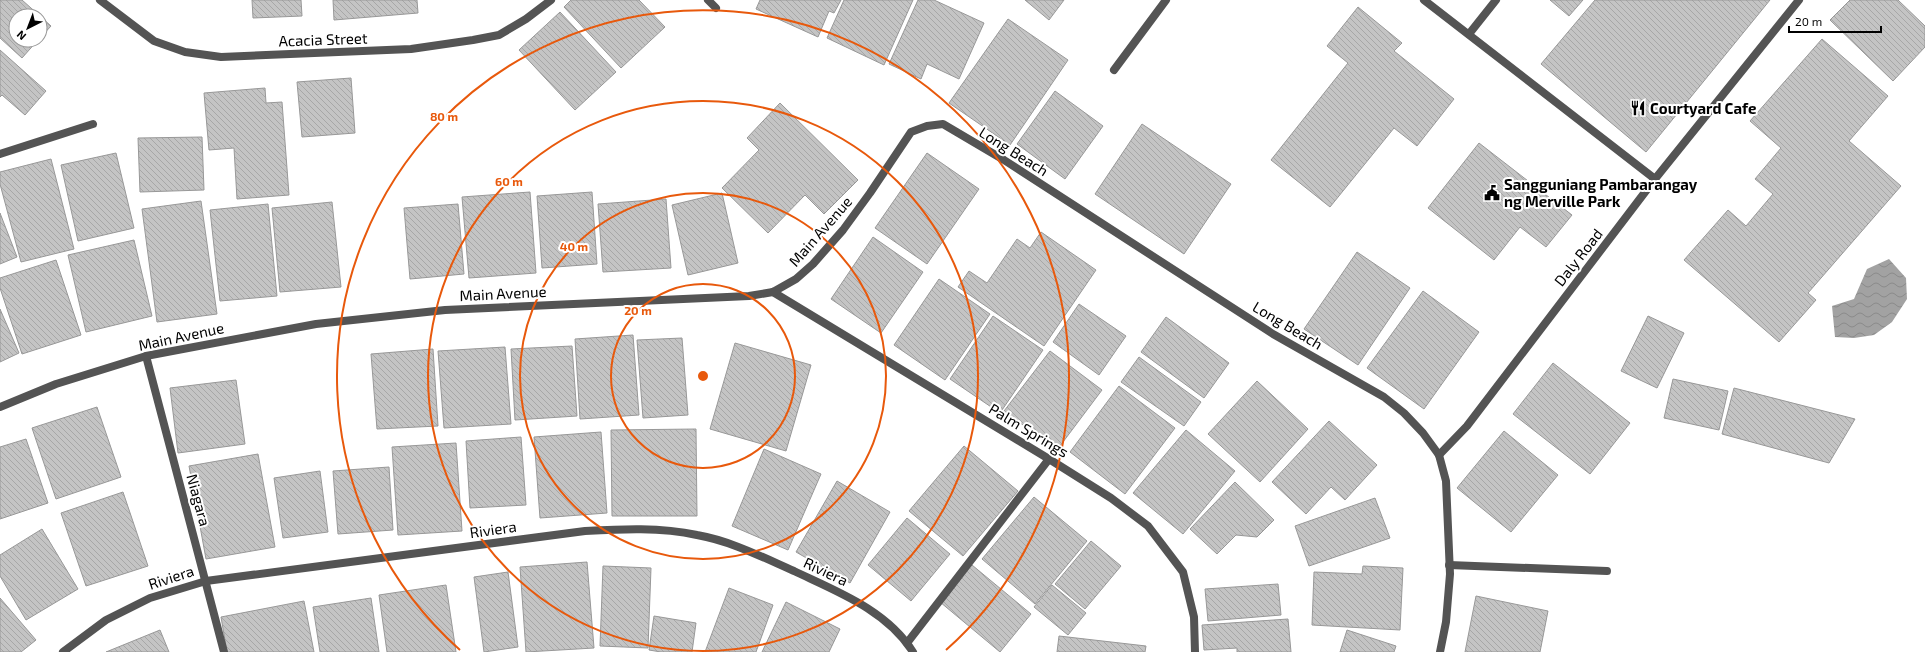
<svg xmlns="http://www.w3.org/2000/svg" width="1925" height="652" viewBox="0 0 1925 652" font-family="'Exo 2',sans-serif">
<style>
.water{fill:url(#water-waves)}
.building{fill:url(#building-back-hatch);stroke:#989898}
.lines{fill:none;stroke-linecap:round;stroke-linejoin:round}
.lane{stroke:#545454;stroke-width:8}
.street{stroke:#545454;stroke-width:8}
.ring{fill:none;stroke:#e8590c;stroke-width:2}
.labels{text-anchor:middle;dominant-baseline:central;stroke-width:4;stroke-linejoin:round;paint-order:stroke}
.street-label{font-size:15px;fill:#000;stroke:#fff}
.poi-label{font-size:15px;font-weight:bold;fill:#000;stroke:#fff;text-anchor:start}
.centre{fill:#e8590c;stroke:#fff;stroke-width:2}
.ring-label{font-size:12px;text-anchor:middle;font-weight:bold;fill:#e8590c;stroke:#fff;stroke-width:4;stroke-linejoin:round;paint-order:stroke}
</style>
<defs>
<pattern id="water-waves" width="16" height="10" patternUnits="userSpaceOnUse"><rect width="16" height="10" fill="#a2a2a2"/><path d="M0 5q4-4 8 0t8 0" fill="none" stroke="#8a8a8a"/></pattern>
<pattern id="building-back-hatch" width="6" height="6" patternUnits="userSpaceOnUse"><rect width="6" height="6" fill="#c4c4c4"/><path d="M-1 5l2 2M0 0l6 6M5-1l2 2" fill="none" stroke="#a7a7a7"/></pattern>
</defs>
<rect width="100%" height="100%" fill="#fff"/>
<!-- water -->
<polygon class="water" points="1889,259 1906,278 1907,299 1892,322 1874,335 1854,338 1835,337 1832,306 1854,299 1867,269"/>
<!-- building -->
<g class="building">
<polygon points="0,0 22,0 40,16 16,16 16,40 38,40 22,58 0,38"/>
<polygon points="252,0 301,0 302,16 253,18"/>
<polygon points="333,0 417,0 418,13 334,20"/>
<polygon points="571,0 639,0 665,27 621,68 564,7"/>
<polygon points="760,0 841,0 834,13 829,11 818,37 756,9"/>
<polygon points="844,0 913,0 884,65 827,38"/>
<polygon points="918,0 934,0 984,23 959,79 927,64 921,79 889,64"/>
<polygon points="1025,0 1064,0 1049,20"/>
<polygon points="1550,0 1583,0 1569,16"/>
<polygon points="1595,0 1770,0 1646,152 1541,64"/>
<polygon points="1850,0 1898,0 1925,26 1925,47 1893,81 1830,20"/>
<polygon points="1358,7 1402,43 1394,51 1454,99 1417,146 1394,128 1330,207 1271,160 1348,63 1327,46"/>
<polygon points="560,12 616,72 575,110 519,50"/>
<polygon points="40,16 51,26 40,38"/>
<polygon points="1008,19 1068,60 1010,145 949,103"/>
<polygon points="1822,39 1888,96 1849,141 1901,186 1808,293 1816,300 1779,342 1684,260 1728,210 1746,226 1773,194 1755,179 1781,148 1750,121"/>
<polygon points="0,50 46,91 25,115 2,95 0,97"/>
<polygon points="351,78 355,133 302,137 297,82"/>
<polygon points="265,88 266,103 282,102 289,195 237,199 234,148 209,150 204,93"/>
<polygon points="1055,91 1103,126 1065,179 1017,144"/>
<polygon points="780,103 858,180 824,214 805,195 768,233 722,188 759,150 747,138"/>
<polygon points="1142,124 1231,184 1184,254 1095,194"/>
<polygon points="202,137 204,190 140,192 138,138"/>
<polygon points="1479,143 1572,215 1546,247 1520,227 1494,260 1428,208"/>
<polygon points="116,153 134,228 78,241 61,165"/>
<polygon points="927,153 979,189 927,264 875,228"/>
<polygon points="51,159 74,249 21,262 0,184 0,172"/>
<polygon points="530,192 536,273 469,278 462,197"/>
<polygon points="592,192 597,264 542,268 537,196"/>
<polygon points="722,193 738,263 688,275 672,205"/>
<polygon points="666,199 671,268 603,272 598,204"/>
<polygon points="201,201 217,314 157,322 142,209"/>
<polygon points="332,202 341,287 280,292 272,208"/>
<polygon points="268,204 277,296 220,301 210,210"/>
<polygon points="458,204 464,274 410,279 404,208"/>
<polygon points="0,213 17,257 0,264"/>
<polygon points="1041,232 1096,270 1044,346 958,287 969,271 987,283 1017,239 1030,248"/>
<polygon points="873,237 923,272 881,333 831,299"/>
<polygon points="134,240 152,316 86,332 68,255"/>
<polygon points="1357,252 1410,288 1358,365 1304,329"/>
<polygon points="56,260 81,335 22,354 0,288 0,278"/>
<polygon points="939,279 990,314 945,380 894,345"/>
<polygon points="1423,291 1479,332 1424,409 1367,368"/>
<polygon points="1079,304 1126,336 1099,375 1053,342"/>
<polygon points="0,309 19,353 0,362"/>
<polygon points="993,316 1043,350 1000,413 950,379"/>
<polygon points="1648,316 1684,333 1657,388 1621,371"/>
<polygon points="1166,317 1229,363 1204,398 1141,352"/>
<polygon points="633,335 639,415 580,419 575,339"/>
<polygon points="682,338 688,415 643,418 637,340"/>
<polygon points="735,343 811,365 786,451 710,429"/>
<polygon points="572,346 577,416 515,420 511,349"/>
<polygon points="505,347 511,424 444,428 438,351"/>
<polygon points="433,349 438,426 377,429 371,354"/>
<polygon points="1050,351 1102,390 1057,450 1004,411"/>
<polygon points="1139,357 1201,402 1184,426 1121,382"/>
<polygon points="1553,363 1630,423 1590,474 1513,414"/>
<polygon points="1673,379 1728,391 1719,430 1664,418"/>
<polygon points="236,380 245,444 178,453 170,388"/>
<polygon points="1257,381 1308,429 1260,482 1208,434"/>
<polygon points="1119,386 1175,428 1125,494 1070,452"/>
<polygon points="1734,388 1855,419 1829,463 1722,434"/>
<polygon points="97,407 121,477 56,499 32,428"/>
<polygon points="1329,421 1377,465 1345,500 1331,487 1306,514 1272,482"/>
<polygon points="696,429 697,516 612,516 611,430"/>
<polygon points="1186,430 1235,471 1183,534 1133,493"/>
<polygon points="1504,431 1558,475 1511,532 1457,488"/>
<polygon points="601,432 607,513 540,518 534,437"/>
<polygon points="521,437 526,505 470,508 466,441"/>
<polygon points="26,439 48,503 0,519 0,447"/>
<polygon points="456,443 462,531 398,535 392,447"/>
<polygon points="964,446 1018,491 963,556 909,511"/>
<polygon points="764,449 821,474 788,550 732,526"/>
<polygon points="258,454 275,547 206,559 189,466"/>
<polygon points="389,467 393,530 338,534 333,471"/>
<polygon points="320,471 328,532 283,538 274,478"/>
<polygon points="837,481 890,512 850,583 796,552"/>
<polygon points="1235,482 1274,520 1257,537 1236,535 1217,554 1190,529"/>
<polygon points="123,492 148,566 86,586 61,513"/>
<polygon points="1034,497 1087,541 1035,604 982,559"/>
<polygon points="1375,498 1390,538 1309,566 1295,526"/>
<polygon points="907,518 950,554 911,601 868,565"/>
<polygon points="42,529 78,589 26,620 0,576 0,555"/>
<polygon points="1091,541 1121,566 1085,609 1055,584"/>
<polygon points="587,562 594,648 526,652 520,567"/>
<polygon points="972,565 1031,614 1000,652 940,602"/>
<polygon points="603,566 651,568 648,648 600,646"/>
<polygon points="1363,566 1403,568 1400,630 1312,625 1314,572 1362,574"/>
<polygon points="508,572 518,647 484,652 474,577"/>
<polygon points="1278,584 1281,615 1208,621 1205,589"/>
<polygon points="446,585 456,652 387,652 379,595"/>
<polygon points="1052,585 1086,613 1068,635 1034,607"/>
<polygon points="729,588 773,605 756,652 705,652"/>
<polygon points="1476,596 1548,611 1540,652 1465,652"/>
<polygon points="0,598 36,640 21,652 0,652"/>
<polygon points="371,598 379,652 320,652 313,607"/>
<polygon points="304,601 314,652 227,652 221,617"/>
<polygon points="786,602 840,629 829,652 762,652"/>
<polygon points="654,616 696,623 692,652 661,652 649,650"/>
<polygon points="1288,619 1291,652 1237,652 1237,648 1204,650 1202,625"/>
<polygon points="160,630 169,652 106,652"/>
<polygon points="1347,630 1396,646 1394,652 1340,652"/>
<polygon points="1059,636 1146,646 1145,652 1057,652"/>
</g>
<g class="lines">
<!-- lane -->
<g class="lane">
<polyline points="1449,565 1607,571"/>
<polyline points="907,643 1049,459"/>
</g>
<!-- street -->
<g class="street">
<polyline points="100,0 154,41 185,52 221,57 411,49 473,40 499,35 526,19 551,0"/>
<polyline points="708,0 716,8"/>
<polyline points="1424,0 1655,179"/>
<polyline points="1469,34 1496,0"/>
<polyline points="1114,70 1166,0"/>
<polyline points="0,154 93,124"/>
<polyline points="773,292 1049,459 1111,498 1148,526 1183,572 1194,617 1195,652"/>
<polyline points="146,356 224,652"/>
<polyline points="0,407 56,384 146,356 316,324 445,310 749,296 773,292 796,279 813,264 843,230 870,193 911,132 927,126 943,124 1004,160 1273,334 1384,397 1404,413 1423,433 1439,455 1446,481 1450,574 1446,622 1440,652"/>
<polyline points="1439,455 1467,426 1655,179 1799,0"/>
<path d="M63,652L106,620L150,598L206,581L585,531C622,529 660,527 697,535C731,541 762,557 794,571C836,591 887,610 913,652"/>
</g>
</g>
<!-- distance rings -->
<g class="ring">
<circle cx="703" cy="376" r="92"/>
<circle cx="703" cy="376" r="183"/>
<circle cx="703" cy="376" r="275"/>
<path d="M460 650A366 366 0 1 1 946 650"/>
</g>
<!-- icons -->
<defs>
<symbol id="restaurant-bare" viewBox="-9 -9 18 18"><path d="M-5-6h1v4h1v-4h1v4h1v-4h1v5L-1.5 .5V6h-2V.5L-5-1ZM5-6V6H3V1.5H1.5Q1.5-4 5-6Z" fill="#000" stroke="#fff" stroke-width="2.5" paint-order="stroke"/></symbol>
<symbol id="civic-bare" viewBox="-9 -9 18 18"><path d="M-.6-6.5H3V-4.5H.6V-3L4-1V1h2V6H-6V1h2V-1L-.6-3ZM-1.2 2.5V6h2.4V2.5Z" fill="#000" stroke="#fff" stroke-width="2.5" paint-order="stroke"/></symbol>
</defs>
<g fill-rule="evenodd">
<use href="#restaurant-bare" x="1627" y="97" width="22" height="22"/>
<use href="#civic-bare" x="1481" y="182" width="22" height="22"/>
</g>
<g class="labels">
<!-- street labels -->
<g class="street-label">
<text transform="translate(323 39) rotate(-2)">Acacia Street</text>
<text transform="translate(1014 151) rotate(32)">Long Beach</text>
<text transform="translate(820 231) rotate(-49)">Main Avenue</text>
<text transform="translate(1578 257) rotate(-52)">Daly Road</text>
<text transform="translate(503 293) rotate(-3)">Main Avenue</text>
<text transform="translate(1288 325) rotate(31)">Long Beach</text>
<text transform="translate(181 336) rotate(-12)">Main Avenue</text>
<text transform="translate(1029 430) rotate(31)">Palm Springs</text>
<text transform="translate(199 500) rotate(75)">Niagara</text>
<text transform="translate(493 529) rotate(-8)">Riviera</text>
<text transform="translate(826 571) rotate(25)">Riviera</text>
<text transform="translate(171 577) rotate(-18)">Riviera</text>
</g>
<!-- poi labels -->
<g class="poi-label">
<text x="1650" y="108">Courtyard Cafe</text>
<text x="1504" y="184">Sangguniang Pambarangay<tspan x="1504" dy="17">ng Merville Park</tspan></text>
</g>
</g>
<circle cx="703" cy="376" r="6" class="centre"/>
<g class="ring-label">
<text x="444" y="121">80 m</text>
<text x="509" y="186">60 m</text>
<text x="574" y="251">40 m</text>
<text x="638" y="315">20 m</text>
</g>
<!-- north arrow -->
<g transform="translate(28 28) rotate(222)"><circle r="19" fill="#ffffff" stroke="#999999"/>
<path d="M0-3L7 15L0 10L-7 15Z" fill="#000000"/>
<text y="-6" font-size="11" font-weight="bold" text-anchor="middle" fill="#000000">N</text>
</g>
<!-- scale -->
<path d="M1789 26v6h92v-6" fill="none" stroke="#000000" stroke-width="2"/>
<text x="1795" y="26" font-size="12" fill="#000000" stroke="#ffffff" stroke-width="3" paint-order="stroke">20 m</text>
</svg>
